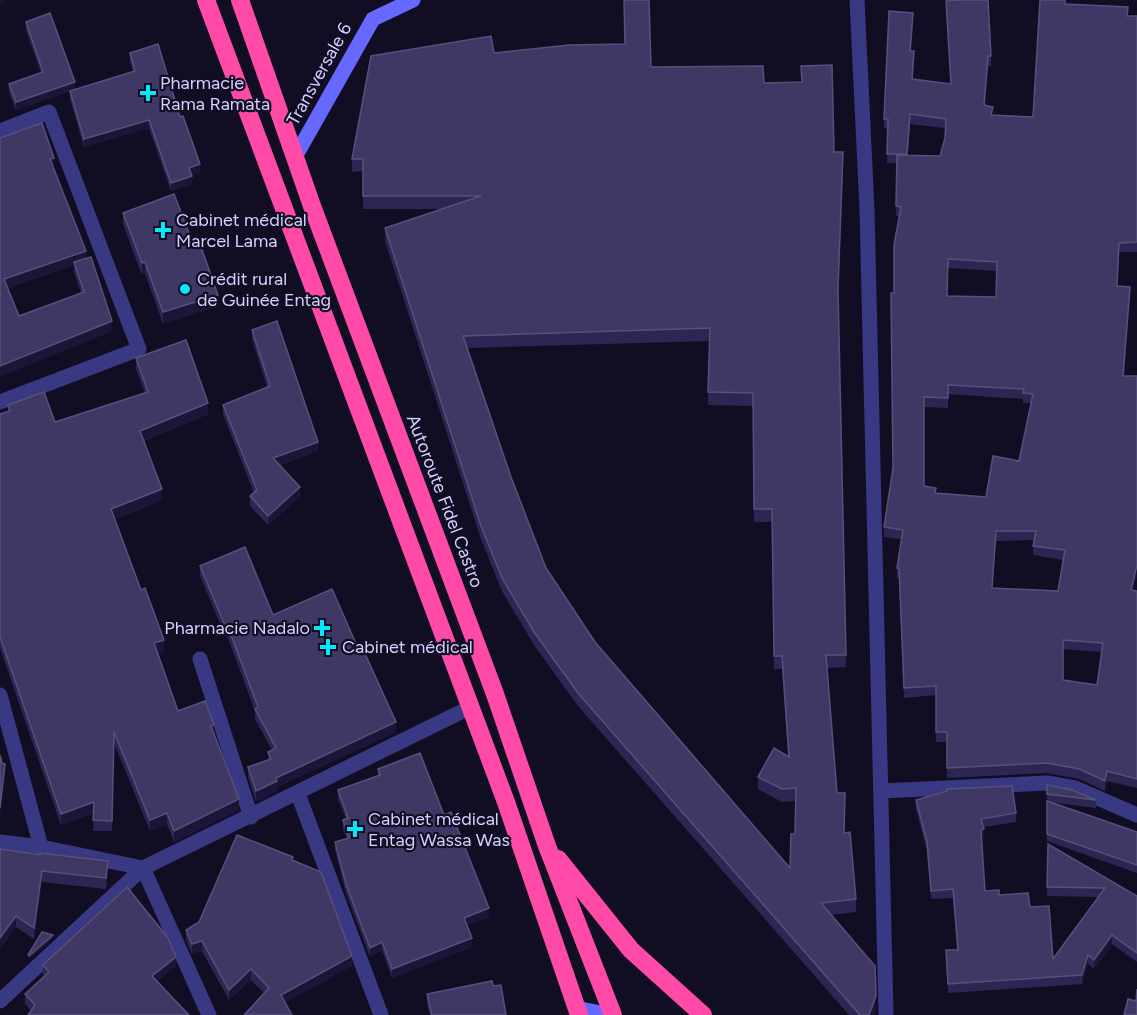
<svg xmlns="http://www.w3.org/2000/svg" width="1137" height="1015" viewBox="0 0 1137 1015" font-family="Figtree,sans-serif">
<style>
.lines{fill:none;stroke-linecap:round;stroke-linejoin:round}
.street{stroke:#393883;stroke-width:15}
.secondary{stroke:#6768ff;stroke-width:15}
.highway{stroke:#ff4ba7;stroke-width:18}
.wall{fill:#2e2652;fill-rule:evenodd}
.shaded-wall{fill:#1b1538}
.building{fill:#3f3865;stroke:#57507d;stroke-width:1.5;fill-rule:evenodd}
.poi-dot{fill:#00e9fb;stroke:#110e24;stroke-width:2}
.labels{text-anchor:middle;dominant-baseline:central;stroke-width:4.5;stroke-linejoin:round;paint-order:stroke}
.street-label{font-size:18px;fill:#d4d0ff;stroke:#110e24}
.poi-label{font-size:18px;fill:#d4d0ff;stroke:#110e24;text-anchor:start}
</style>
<rect width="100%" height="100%" fill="#110e24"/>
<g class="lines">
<!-- street -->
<g class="street">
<polyline points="857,0 867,210 886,1015"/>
<polyline points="0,131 49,112 139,349 0,402"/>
<polyline points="200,659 251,817"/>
<polyline points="0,695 41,847"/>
<polyline points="881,791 1047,783 1075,788 1137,815"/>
<polyline points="298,794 381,1015"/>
<polyline points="0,842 41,847 143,868 209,1015"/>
<polyline points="0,1001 143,868 469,708"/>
</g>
<!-- secondary -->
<g class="secondary">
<polyline points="295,157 373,19 413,0"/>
<polyline points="576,1008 611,1015"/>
</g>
<!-- highway -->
<g class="highway">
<polyline points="206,0 506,802 579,1015"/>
<polyline points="240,0 312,206 495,694 547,846 613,1015"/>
<polyline points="558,859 631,950 703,1015"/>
</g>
</g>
<!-- wall -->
<g class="wall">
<path d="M946,1L991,56V66H988L985,105L993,115L1033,117L1066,4L1128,16H1137V252H1119L1117,286L1130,296L1124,376L1134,591H1137V788L1107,781L1105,791L1079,779L1047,773L947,778V742H936V695L904,698L899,578H897V568L901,539L884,537V527L893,469L894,293L899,216H896L897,163H887L888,129L884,128V119L913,23L911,51L914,61L913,79L951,84ZM910,124L945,128V138L940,156L908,155ZM948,268L997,271L996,297L947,296ZM948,394L1023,399V403H1031L1019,461L986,497L936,493L924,486V407L948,408ZM1034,540L1033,555L1063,560L1058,591L992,588L996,541ZM1063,649L1101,652L1097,685L1063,680Z"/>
<polygon points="26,22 75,89 133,72 130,61 130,53 180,117 200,172 191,175 192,184 171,191 149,128 84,147 70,99 70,91 16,110 9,92 9,84 41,73 26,30"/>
<path d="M494,53L651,67L764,83L834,152L843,165L838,296L846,667L827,668L837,793L856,899V912L831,915L876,1009L874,1015H849L578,706L534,645L502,591L481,539L385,241V228L442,209H363V171L352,172V159ZM709,341L708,405L753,406L754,522H772L774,669H782L788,756L758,777V789L782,802L796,801L795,834L790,868L595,642L546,568L511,477L468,348Z"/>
<path d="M0,138L54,168L112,331L0,376ZM74,265V272L81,293L19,316L8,288Z"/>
<polygon points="123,213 194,246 218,306 163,324 145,273 142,275 123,224"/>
<polygon points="252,330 318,451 280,465 300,496 268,525 250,506 250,496 254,493 223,414 223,405 267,387 252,339"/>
<polygon points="136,358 208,414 144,441 162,500 115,519 164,651 158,653 178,711 214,735 239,810 174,842 167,824 150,831 114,743 112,831 93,831 94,813 61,825 0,648 0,414 8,412 8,405 55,422 145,393 136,369"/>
<polygon points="200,566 273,615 396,732 277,787 277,791 256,802 248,777 248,767 268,760 268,752 272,750 255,719 255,711 228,638 226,638 200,576"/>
<polygon points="378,769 444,815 489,917 467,925 472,947 392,978 382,950 370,957 346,893 335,850 335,842 347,839 343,829 343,820 346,819 338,799 338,790 378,776"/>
<polygon points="1047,785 1096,800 1096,808 1048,802 1137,832 1137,873 1047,841"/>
<polygon points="916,800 1016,813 1016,822 984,827 984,838 982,839 985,891 1030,907 1053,959 1098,897 1047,896 1048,844 1137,896 1137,962 1112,944 1094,969 1088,964 1082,984 948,993 946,950 957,950 953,898 931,899 927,851 916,809"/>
<polygon points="0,849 108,872 106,889 42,882 34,939 16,927 0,949"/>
<polygon points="293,860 352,966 264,993 251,980 229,1000 202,951 192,954 186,940 186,930"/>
<polygon points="43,965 176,966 31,1010 25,1004 25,994 44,976 43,974"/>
<polygon points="493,986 506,1015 430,1015 427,1004 427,994"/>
</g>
<!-- shaded-wall -->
<g class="shaded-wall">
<polygon points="0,0 4,0 4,3 0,4"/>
<polygon points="75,82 75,89 16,110 16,102"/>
<polygon points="149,120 149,128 84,147 84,139"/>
<polygon points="54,158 54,168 50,159"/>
<polygon points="200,164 200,172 189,176 189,168"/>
<polygon points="192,176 192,184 171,191 171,183"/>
<polygon points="86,251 86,261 74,262 74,265 4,289 4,279"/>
<polygon points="145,262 145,273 142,275 142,263"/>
<polygon points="1130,287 1130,296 1123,385 1123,376"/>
<polygon points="218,295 218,306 163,324 163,312"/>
<polygon points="112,321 112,331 0,376 0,366"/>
<polygon points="208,403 208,414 140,442 140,431"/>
<polygon points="318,442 318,451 273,467 273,458"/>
<polygon points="300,487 300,496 268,525 268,516"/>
<polygon points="162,489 162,500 111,520 111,509"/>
<polygon points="996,531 996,541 992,598 992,588"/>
<polygon points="1137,565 1137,575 1131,600 1131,590"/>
<polygon points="228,627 228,638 226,638 226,628"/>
<polygon points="164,640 164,651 154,654 154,643"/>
<polygon points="396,722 396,732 277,787 277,791 256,802 256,791 276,778"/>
<polygon points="5,764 5,775 0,819 0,808"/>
<polygon points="1107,771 1107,781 1105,791 1105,781"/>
<polygon points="239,799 239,810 174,842 174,831"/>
<polygon points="94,802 94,813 61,825 61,814"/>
<polygon points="167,813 167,824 150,831 150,820"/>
<polygon points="984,829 984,838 981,839 981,830"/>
<polygon points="108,861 108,872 106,889 106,878"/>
<polygon points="42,871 42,882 34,939 34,928"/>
<polygon points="489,908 489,917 464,926 464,918"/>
<polygon points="16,916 16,927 0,949 0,938"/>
<polygon points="53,935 53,939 29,960 29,956"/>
<polygon points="1112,935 1112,944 1094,969 1094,960"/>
<polygon points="472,938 472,947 392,978 392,969"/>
<polygon points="202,941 202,951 192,954 192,944"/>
<polygon points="382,942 382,950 370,957 370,948"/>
<polygon points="1088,955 1088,964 1082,984 1082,975"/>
<polygon points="352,956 352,966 281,1005 281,995"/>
<polygon points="176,957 176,966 152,986 152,976"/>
<polygon points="251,969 251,980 229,1000 229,990"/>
<polygon points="876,996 876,1009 874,1015 869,1015"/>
</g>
<!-- building -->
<g class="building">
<path d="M624,0H649L651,67L763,66L764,83L802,82L801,66L832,65L834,152H843L838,288L846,655H826L837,793H845L844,833L850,832L856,899L821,903L875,966L876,996L869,1015H860L578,693L534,632L502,578L481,526L385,228L481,196H363V159H352L371,56L491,36L494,53L569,45L625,44ZM710,328L708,392L753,393L754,509H772L774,656H782L789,757L774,748L758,777L782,789L796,788L795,834H791L790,868L595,642L546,568L511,477L463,336Z"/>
<path d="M958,0H988L991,56H988L984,105L993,107L991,115L1033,117L1040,0H1065V4L1128,7L1127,16H1137V242L1119,243L1117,286L1130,287L1123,376H1137V565L1131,590L1137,591V779L1107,771L1105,781L1079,769L1047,763L947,768V732H936V686L904,688L899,568H897L903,530L884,527L893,468L891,293H894V245L901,207L896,206L897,155L940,156L945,138L946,119L910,114L907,154H887L888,119H884L889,11L913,13L910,51H914L912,79L951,84L946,1ZM948,259L997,262L996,297L947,296ZM948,385L1024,389L1023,393L1033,394L1019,461L993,456L986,497L935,493L936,488L924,486V397L948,398ZM996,531H1036L1033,546L1065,550L1058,591L992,588ZM1063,640L1103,643L1097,685L1063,680Z"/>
<polygon points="50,13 75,82 16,102 9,84 43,72 26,22"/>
<polygon points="158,44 180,117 183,116 200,164 189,168 192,176 171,183 149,120 84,139 70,91 135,71 130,53"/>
<polygon points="42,123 54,158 50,159 86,251 4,279 19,316 84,292 74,262 91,257 112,321 0,366 0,138"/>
<polygon points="174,194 194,246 200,244 218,295 163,312 145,262 142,263 123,213"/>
<polygon points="277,321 318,442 273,458 300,487 268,516 250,496 257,490 223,405 270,386 252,330"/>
<polygon points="186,340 208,403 140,431 162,489 111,509 141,590 145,588 164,640 154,643 178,711 205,701 214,725 211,726 239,799 174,831 167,813 150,820 114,732 112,821 93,820 94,802 61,814 0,637 0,414 10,411 8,405 44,392 55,422 148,392 136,358"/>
<polygon points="245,547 273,615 332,589 357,646 361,645 396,722 276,778 277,781 256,791 248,767 271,759 268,752 276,748 255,709 258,707 228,627 226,628 200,566"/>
<polygon points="420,753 444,815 451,812 489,908 464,918 472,938 392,969 382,942 370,948 346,884 335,842 349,838 343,820 348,818 338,790 380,775 378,769"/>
<polygon points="0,755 2,763 5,764 0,808"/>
<polygon points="1047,785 1072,790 1096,800 1047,794"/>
<polygon points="1012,786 1016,813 981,819 984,829 981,830 985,891 999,890 999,895 1028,893 1030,907 1049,906 1053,959 1105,888 1047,887 1048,844 1137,896 1137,920 1136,922 1137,923 1137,953 1112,935 1094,960 1088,955 1082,975 948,984 946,950 958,950 953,889 931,891 927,842 916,800 947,791 947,789"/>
<polygon points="1047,801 1137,832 1137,865 1047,834"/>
<polygon points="237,835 293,857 292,860 321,872 352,956 281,995 292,1015 244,1015 269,988 251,969 229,990 202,941 192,944 186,930 199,922"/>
<polygon points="0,849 40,855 40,853 108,861 106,878 42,871 34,928 16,916 0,938"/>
<polygon points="127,887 168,938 176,957 152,976 189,1015 28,1015 35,1005 25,994 49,972 43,965"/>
<polygon points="42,932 53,935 29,956 28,955"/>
<polygon points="492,981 493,986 501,985 506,1015 432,1015 427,994"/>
<polygon points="1137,989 1137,1015 1124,1015 1128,999 1136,1001"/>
</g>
<!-- markers -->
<g class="poi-dot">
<path d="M145 84h6v6h6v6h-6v6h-6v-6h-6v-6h6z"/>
<path d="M160 221h6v6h6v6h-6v6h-6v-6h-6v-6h6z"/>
<circle cx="185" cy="289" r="6"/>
<path d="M319 619h6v6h6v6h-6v6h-6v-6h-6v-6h6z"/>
<path d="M325 638h6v6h6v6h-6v6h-6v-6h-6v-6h6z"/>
<path d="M352 820h6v6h6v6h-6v6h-6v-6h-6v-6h6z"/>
</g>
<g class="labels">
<!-- street labels -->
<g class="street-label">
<text transform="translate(319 74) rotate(-61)">Transversale 6</text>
<text transform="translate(445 501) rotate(69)">Autoroute Fidel Castro</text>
</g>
<!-- poi labels -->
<g class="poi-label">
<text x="160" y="83">Pharmacie<tspan x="160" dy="21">Rama Ramata</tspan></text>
<text x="176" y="220">Cabinet médical<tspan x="176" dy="21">Marcel Lama</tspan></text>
<text x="197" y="279">Crédit rural<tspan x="197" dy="21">de Guinée Entag</tspan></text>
<text x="310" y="628" text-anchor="end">Pharmacie Nadalo</text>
<text x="342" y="647">Cabinet médical</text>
<text x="368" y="819">Cabinet médical<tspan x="368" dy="21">Entag Wassa Was</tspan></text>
</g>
</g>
</svg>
